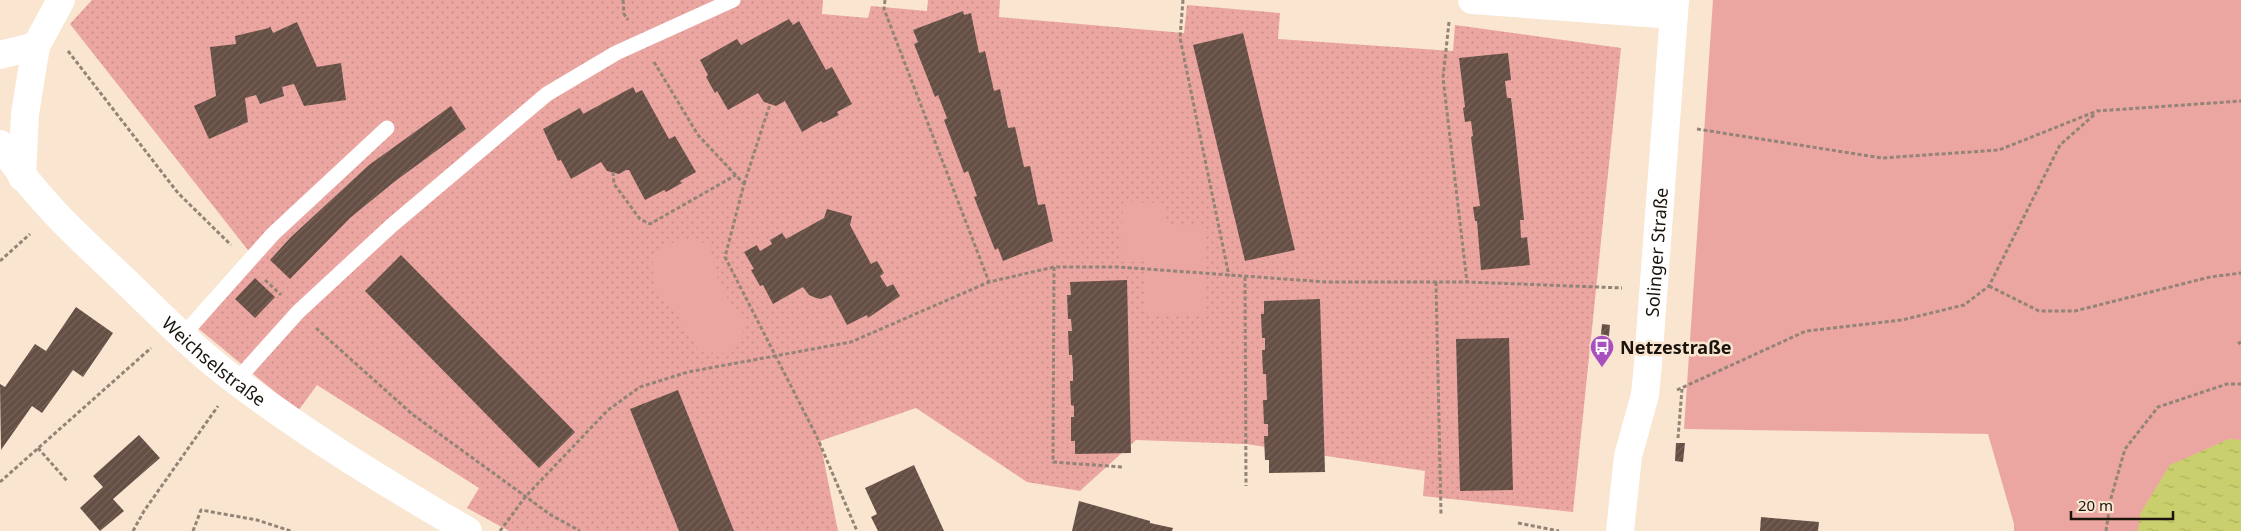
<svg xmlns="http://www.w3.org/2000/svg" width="2241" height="531" viewBox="0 0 2241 531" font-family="'Noto Sans',sans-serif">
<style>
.grass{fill:url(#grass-dots)}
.park{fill:#eca6a1}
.water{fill:url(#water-ripples)}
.building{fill:url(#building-hatch)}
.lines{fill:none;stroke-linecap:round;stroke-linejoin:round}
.path{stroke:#928476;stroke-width:3;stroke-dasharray:4 2.5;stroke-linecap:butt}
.service{stroke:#fff;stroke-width:15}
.minor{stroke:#fff;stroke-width:28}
.secondary{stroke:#fff;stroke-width:28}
.labels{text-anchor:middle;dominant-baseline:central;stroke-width:5;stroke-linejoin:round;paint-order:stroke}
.street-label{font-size:18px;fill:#1b140d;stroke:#f9e5d0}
.poi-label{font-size:18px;font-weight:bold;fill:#1b140d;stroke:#f9e5d0;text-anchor:start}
</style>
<defs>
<pattern id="grass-dots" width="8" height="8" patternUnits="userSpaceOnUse" patternTransform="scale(1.25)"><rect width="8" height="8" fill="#eca6a1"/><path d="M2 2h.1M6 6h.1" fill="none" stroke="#ca8e89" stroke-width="1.8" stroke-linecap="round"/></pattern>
<pattern id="water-ripples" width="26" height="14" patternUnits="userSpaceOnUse" patternTransform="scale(1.25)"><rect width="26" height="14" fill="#cacf6d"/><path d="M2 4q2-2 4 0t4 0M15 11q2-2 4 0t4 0" fill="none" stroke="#adb15d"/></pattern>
<pattern id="building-hatch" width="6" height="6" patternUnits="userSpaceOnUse" patternTransform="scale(1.25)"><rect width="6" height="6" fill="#654e43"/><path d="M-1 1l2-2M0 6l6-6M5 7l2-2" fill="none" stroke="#76635a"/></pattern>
</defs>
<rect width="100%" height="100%" fill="#f9e5d0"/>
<!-- grass -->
<polygon class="grass" points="92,0 823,0 822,14 868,18 871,6 927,11 928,0 1000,0 999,17 1184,33 1187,5 1280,13 1278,39 1453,51 1455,25 1621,48 1573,512 1423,496 1425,471 1246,444 1136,440 1080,491 1027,482 916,408 820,441 838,531 509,531 467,508 479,488 317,385 298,411 193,324 251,254 70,24"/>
<!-- park -->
<g class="park">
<polygon points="1713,0 2241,0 2241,531 2014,531 2014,524 1988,434 1684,429"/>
<polygon points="1123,202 1164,203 1164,226 1206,227 1204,316 1145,315 1146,260 1121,259"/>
<polygon points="690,238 709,245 720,287 745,323 741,343 723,353 700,352 669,302 654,285 652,263 665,245"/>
</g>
<!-- water -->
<polygon class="water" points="2229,439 2241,440 2241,531 2138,531 2140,514 2170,465"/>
<!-- building -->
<g class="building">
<polygon points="963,11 964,15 971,13 979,53 985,51 994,91 1000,89 1008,128 1015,127 1024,167 1030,166 1038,205 1045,204 1053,241 1003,261 998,248 995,250 974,197 977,196 968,171 964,173 944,120 947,118 938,95 935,97 914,44 918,42 913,30"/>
<polygon points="789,19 793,25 799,21 826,70 832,67 852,104 837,112 839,115 823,123 821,121 802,132 785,101 776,106 764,102 758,93 728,110 717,91 715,93 706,77 708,75 700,60 737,39 741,45"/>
<polygon points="297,22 317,67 341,63 346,100 304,106 294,84 282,87 284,96 260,104 256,95 245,98 248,122 209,139 194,106 216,96 210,47 236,44 235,36 269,28 270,26 273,33"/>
<polygon points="1243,33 1295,250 1245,261 1193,45"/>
<polygon points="1508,53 1511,80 1505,81 1507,98 1511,98 1515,132 1524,220 1520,220 1521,238 1527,237 1530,265 1481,270 1477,221 1475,221 1473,207 1480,206 1471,137 1473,136 1471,121 1465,122 1463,108 1465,107 1459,58"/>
<polygon points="633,87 636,93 642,90 669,139 675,136 696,172 680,181 682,183 666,192 664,190 645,200 629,170 626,170 619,174 607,171 601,162 571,179 561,160 558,161 543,129 580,108 583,114"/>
<polygon points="451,106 466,129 394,182 350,218 290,279 270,260 291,237 369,165"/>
<polygon points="827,209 852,216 850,225 871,264 877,261 884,273 880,276 887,287 893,284 900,296 868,318 867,315 847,325 831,295 821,299 816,298 809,295 803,287 773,304 763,285 760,286 751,270 754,269 744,252 757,245 760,251 772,244 770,240 782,233 786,239 824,218"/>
<polygon points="401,255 575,432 539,468 365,291"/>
<polygon points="255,278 275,297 255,318 235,299"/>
<polygon points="1127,280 1131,453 1075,454 1075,441 1071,441 1071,417 1074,417 1074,406 1071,405 1070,381 1073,381 1073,369 1072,355 1069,355 1068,331 1072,331 1071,319 1068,319 1067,295 1071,295 1070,282"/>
<polygon points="1320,299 1325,472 1269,473 1269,460 1265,460 1264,436 1268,436 1268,424 1264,424 1263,400 1267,400 1266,374 1263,374 1262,350 1265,350 1265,338 1262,338 1261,314 1264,314 1264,301"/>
<polygon points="76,307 113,333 83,377 73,370 42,413 32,406 1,450 0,384 5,387 35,344 46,351"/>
<polygon points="1602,324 1610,325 1608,346 1600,344"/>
<polygon points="1509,338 1513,490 1460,491 1456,339"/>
<polygon points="678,390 734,531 679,531 630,409"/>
<polygon points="139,435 160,458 113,499 124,511 100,531 80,508 103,487 93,476"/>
<polygon points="1676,443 1685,443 1683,462 1675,461"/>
<polygon points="914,465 944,531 878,531 871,517 877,514 865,488"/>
<polygon points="1079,501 1150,521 1150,523 1173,528 1172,531 1072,531"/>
<polygon points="1761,517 1819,522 1818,531 1760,531"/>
</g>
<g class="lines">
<!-- path -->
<g class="path">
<polyline points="623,0 624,14 628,20"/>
<polyline points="885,0 884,9 989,282 1054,267 1119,267 1326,282 1467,282 1622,288"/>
<polyline points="1183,0 1180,38 1229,276"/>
<polyline points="1449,22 1443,78 1467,282"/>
<polyline points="68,51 178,193 231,245"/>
<polyline points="654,62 698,135 744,184 725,257 817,437 857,531"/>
<polyline points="1697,129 1882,158 1999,150 2097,111 2241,101"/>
<polyline points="613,172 614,184 640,219 650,224 736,175"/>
<polyline points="744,184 770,104"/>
<polyline points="0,261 30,234"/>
<polyline points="1054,267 1053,462 1122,467"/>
<polyline points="1245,277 1246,486"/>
<polyline points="265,280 281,295"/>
<polyline points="1436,282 1441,514"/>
<polyline points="1989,286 2039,311 2075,311 2210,277 2241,273"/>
<polyline points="316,328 412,414 551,515 580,531"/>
<polyline points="2241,342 2239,343 2241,344"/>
<polyline points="1677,390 1806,331 1902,320 1964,305 1989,286 2060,145 2095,114"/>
<polyline points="1678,438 1682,389"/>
<polyline points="38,448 68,482"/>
<polyline points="0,482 151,348"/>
<polyline points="1518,523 1559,531"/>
<polyline points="133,531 144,511 218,406"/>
<polyline points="193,531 201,510 257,520 291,531"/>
<polyline points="500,531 526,496 608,410 640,387 688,372 851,342 989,282"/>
<polyline points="2106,531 2111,498 2125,449 2158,407 2227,384 2241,384"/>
</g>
<!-- service -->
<g class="service">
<polyline points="183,335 273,234 387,128"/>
<polyline points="236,381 298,312 391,226 547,94 616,53 733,0"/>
</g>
<!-- minor -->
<g class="minor">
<polyline points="1472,0 1673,15"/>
<polyline points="0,55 36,46"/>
<path id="s1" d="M0,144C35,197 73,232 119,275C157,311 194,350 236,381C310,437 389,485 468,531"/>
<polyline points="22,177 25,114 36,46 61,0"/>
</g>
<!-- secondary -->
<path class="secondary" id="s2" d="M1620,531L1628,456L1645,395L1648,363L1675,0"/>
</g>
<!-- icons -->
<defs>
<symbol id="bus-pin" viewBox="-11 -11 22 30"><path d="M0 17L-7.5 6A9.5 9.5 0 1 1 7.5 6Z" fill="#a851be" stroke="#f9e5d0"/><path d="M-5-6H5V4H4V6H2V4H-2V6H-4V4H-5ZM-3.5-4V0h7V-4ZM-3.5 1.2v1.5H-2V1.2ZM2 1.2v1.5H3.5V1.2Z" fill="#fff"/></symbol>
</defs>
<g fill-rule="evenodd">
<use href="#bus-pin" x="1588" y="333" width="28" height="38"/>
</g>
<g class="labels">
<!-- street labels -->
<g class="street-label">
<text stroke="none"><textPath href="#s2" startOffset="282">Solinger Straße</textPath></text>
<text stroke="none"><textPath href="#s1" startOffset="306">Weichselstraße</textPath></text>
</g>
<!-- poi labels -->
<g class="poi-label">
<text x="1620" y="347">Netzestraße</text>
</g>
</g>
<!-- scale -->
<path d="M2071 511v8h102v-8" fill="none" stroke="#1b140d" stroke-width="2.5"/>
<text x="2078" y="511" font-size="15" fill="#1b140d" stroke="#f9e5d0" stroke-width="4" paint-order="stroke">20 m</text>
</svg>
